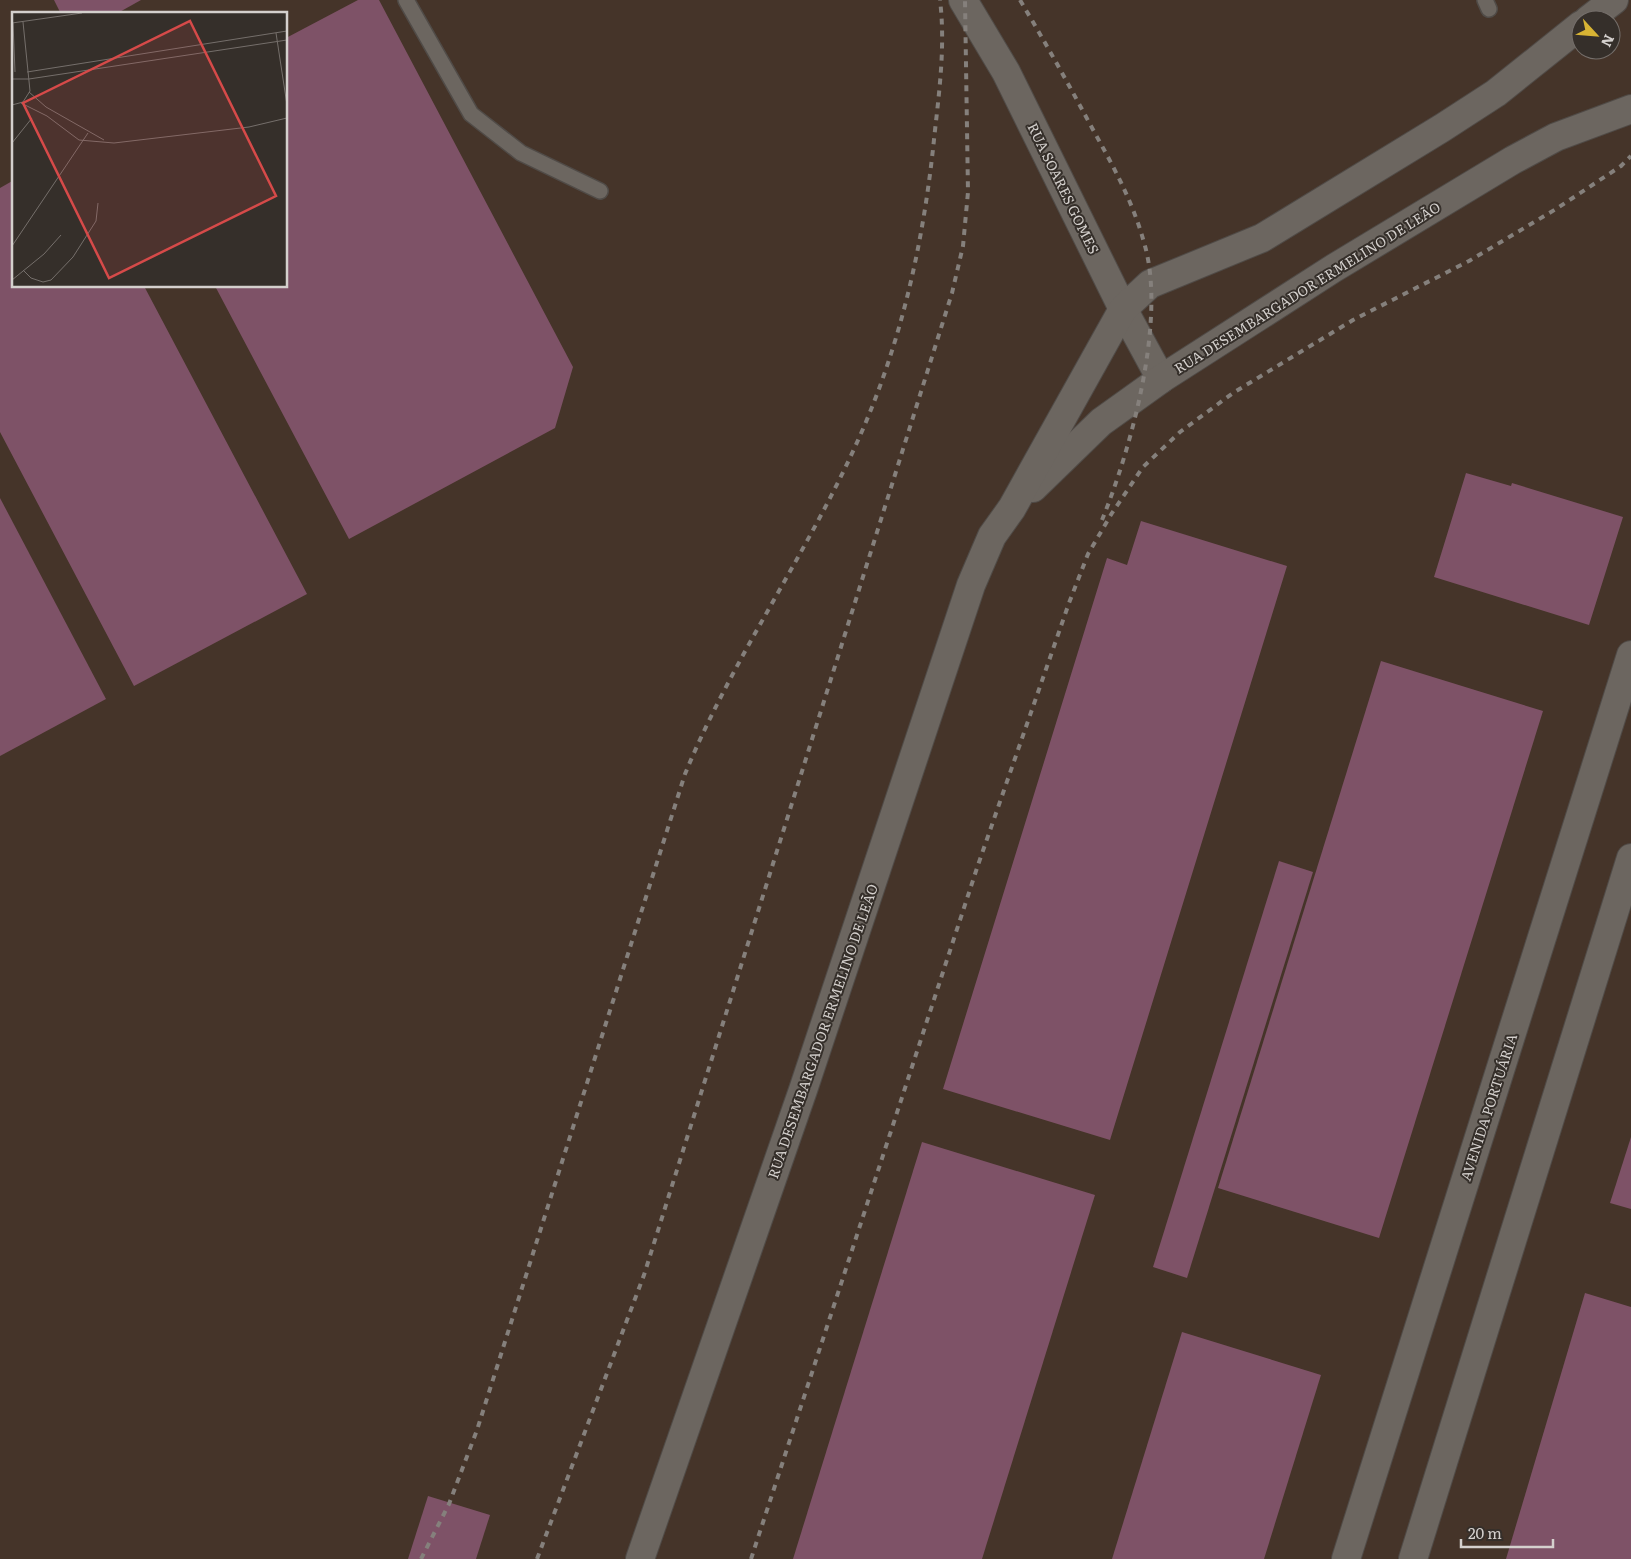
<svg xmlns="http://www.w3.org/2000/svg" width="1631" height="1559" viewBox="0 0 1631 1559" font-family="Literata,serif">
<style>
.industrial{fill:#453429;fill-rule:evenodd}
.building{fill:#7e5267}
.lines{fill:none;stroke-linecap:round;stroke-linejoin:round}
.lane-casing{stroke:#504b47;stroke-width:18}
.street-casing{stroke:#504b47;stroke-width:30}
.lane{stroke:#6c6660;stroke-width:15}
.street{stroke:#6c6660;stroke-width:28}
.rail{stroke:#85807c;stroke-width:4;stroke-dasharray:6 6;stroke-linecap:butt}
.labels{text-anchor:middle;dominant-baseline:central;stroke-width:4;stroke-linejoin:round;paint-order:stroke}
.street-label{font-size:14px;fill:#d4d0cd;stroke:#352f2a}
.inset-road{fill:none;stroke:#756f6b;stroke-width:1}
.view{fill:#d64a49;fill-opacity:0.15;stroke:#d64a49;stroke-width:2.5}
.inset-edge{fill:none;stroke:#d4d0cd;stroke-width:2.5}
</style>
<rect width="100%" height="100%" fill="#352f2a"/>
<!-- industrial -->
<path class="industrial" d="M0,0H1631V1559H0ZM14,14H286V286H14ZM1581,20H1611V50H1581Z"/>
<!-- building -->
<g class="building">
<polygon points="54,0 141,0 116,14 61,14"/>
<polygon points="358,0 379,0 573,367 555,428 349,539 215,286 286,286 286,38"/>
<polygon points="14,180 14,286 144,286 307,594 134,686 0,432 0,188"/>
<polygon points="1466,473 1511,486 1512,483 1623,517 1589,625 1434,577"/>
<polygon points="0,498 106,699 0,756"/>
<polygon points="1141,521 1287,566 1110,1140 943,1089 1107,558 1127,565"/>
<polygon points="1381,661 1543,711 1379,1238 1218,1188"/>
<polygon points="1279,861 1313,872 1187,1278 1153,1267"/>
<polygon points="1631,1137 1631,1209 1610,1203"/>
<polygon points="922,1142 1095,1195 982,1559 793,1559"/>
<polygon points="1585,1293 1631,1307 1631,1559 1506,1559"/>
<polygon points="1182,1332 1321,1375 1264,1559 1112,1559"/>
<polygon points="428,1496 490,1515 476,1559 408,1559"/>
</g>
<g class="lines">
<defs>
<g id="lane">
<polyline points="406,0 471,114 521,153 600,191"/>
<polyline points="1485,0 1489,9"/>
</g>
<g id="street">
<polyline points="963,0 1006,72 1123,309 1161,379"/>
<polyline points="1588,20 1614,0"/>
<polyline points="1033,488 1101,422 1161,379 1334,268 1513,160 1556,137 1631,109"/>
<polyline points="640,1559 803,1090 971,585 992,536 1012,508 1123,309 1150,284 1262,238 1442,128 1496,93 1581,25"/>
<polyline points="1346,1559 1631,655"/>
<polyline points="1413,1559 1631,858"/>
</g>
</defs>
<!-- lane casing -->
<use href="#lane" class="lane-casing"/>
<!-- street casing -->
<use href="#street" class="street-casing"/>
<!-- lane -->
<use href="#lane" class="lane"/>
<!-- street -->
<use href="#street" class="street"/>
<!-- rail -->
<g class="rail">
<path d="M1020,0C1045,42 1068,83 1091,126C1113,166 1133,201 1145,246C1166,322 1131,449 1102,520"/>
<path d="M421,1559L449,1504L477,1430L685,774C733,657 808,553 859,438C900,346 922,249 933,149C938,100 946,49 940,0"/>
<polyline points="537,1559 644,1275 952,293 963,246 968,192 965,0"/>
<polyline points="751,1559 978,865 1069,603 1088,554 1112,513 1143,467 1180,432 1233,393 1353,320 1469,261 1556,209 1621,166 1631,156"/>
</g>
</g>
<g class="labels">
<!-- street labels -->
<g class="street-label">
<text transform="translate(1064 188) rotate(64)">RUA SOARES GOMES</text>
<text transform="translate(1307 287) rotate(-32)">RUA DESEMBARGADOR ERMELINO DE LEÃO</text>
<text transform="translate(822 1031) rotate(-71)">RUA DESEMBARGADOR ERMELINO DE LEÃO</text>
<text transform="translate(1488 1107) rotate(-72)">AVENIDA PORTUÁRIA</text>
</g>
</g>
<!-- overview -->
<g transform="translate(12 12)">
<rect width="275" height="275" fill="#352f2a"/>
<path class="inset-road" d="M0,11L70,1M1,11L3,60M264,21L275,93M15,60L275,19M0,67H17M17,67L275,28M17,80L34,95L92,128M9,91L35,104L67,128L102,131L237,115L275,106M0,93L11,90L18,79L11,10M0,131L20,106M0,234L76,121M11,258L19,266L31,270L39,268L61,245L84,209L86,191M0,268L32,242L49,223"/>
<path class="view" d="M178,9L264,184L97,266L11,91Z"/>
<rect width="275" height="275" class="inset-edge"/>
</g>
<!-- north arrow -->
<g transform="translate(1596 35) rotate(116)"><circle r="24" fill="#352f2a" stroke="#756f6b"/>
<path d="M0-4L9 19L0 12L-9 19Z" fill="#d8b434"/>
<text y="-8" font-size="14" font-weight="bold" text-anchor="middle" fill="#d4d0cd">N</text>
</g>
<!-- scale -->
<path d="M1461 1539v8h92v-8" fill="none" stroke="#d4d0cd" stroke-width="2.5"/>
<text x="1468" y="1539" font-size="15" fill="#d4d0cd" stroke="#352f2a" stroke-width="4" paint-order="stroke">20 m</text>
</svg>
